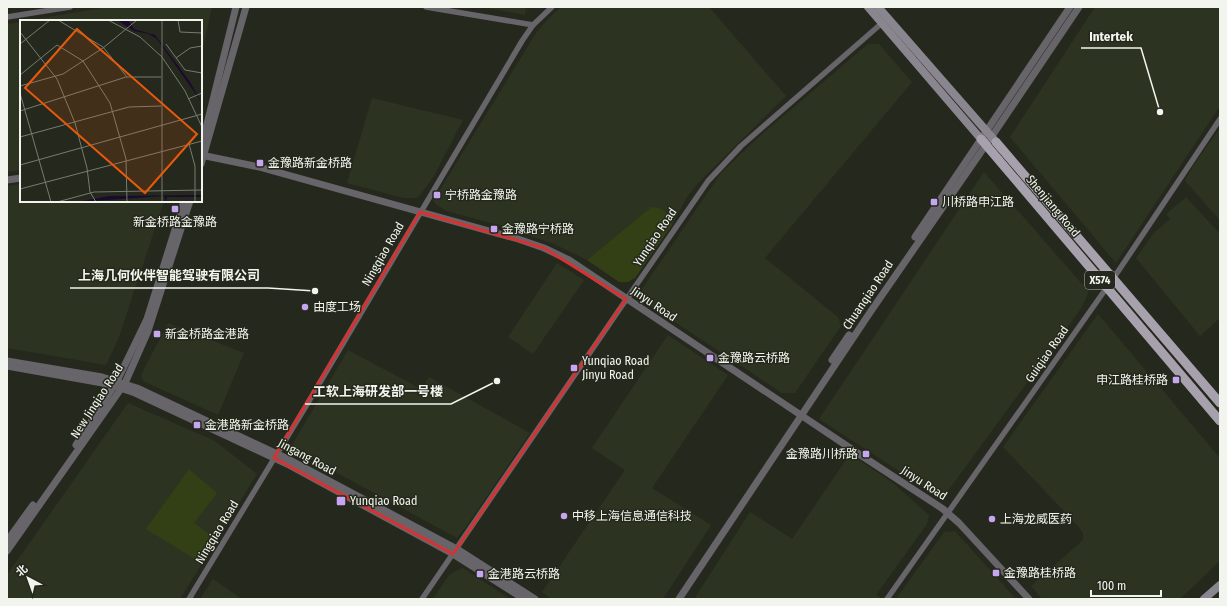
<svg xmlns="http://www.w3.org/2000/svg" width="1227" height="606" viewBox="0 0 1227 606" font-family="'Fira Sans Condensed','Noto Sans SC',sans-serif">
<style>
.built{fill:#2d3321}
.green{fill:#333f14}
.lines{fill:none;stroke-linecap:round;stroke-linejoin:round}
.minor{stroke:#67646a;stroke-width:5.5}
.tertiary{stroke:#67646a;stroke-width:7}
.secondary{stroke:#8a8690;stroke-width:8}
.primary{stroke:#a6a1ad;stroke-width:9}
.marked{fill:none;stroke:#d73232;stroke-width:3;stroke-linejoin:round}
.poi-dot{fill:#c6a6f0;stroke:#25291d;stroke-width:1.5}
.labels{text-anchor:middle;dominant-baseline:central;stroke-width:3;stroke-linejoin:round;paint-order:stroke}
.shield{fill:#25291d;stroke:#b4b8af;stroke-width:1}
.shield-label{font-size:11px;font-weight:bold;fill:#f2f5ed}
.poi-label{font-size:12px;fill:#f2f5ed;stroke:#25291d;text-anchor:start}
.street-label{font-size:12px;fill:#f2f5ed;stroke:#25291d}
.inset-road{fill:none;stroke:#777b70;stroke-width:1}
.view{fill:#e8590c;fill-opacity:0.15;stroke:#e8590c;stroke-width:2}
.inset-edge{fill:none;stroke:#f2f5ed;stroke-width:2}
.leader{fill:none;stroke:#f2f5ed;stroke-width:1.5}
.callout-dot{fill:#f2f5ed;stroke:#25291d;stroke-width:1.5}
.callout-label{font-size:13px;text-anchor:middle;font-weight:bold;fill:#f2f5ed;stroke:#25291d;stroke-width:3;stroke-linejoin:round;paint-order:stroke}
</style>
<rect width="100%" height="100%" fill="#25291d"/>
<!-- built -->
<g class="built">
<polygon points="107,7 212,7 201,56 201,21 25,21"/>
<polygon points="482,7 526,7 525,15"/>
<polygon points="561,7 709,7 786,96 699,182 687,197 672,225 671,218 651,207 587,260 554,244 498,225 447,211 438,206 433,201 536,33 549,18"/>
<polygon points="1095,7 1220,7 1220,106 1116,263 1010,137"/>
<polygon points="21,22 21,170 7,172 7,24"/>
<polygon points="868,44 879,44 912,82 765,258 838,317 841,326 795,393 782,393 643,301 640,292 721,173 760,136"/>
<polygon points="372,98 463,120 434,176 420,195 416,198 404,198 347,183"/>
<polygon points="1220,128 1220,220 1185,181 1193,166"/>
<polygon points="984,172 1089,292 1080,310 942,499 819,419"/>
<polygon points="21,184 21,201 164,201 119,337 106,365 7,348 7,186"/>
<polygon points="1186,197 1220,234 1220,318 1200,336 1136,258 1153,234 1170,219 1166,214"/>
<polygon points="557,263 584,280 533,354 508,337"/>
<polygon points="1098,314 1220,458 1220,561 1180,599 1042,599 1031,586 1083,540 1083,534 1079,527 1003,447"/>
<polygon points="168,323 244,353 218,415 143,381 141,375"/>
<polygon points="668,335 728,375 652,488 711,525 663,599 551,599 542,592 625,470 592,448"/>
<polygon points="348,350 421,389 429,377 530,433 468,524 457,538 295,450 292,445"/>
<polygon points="128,403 215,441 257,474 180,599 7,599 7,575"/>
<polygon points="850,454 893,483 929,515 927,524 876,595 880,597 879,599 694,599 750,512 792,539"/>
<polygon points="955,531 1016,599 896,599 944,532"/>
<polygon points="463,568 510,599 433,599 449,575 457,570"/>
<polygon points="213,579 242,599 200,599"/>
</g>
<!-- green -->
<g class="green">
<path d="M651,207C663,207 670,214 672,225L635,278L628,282H619L587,260Z"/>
<polygon points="189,469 217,493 194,523 217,540 203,564 146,529"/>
</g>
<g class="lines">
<!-- minor -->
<g class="minor">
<polyline points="426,7 533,25"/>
<polyline points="7,17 70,7"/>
<polyline points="189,599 306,406 522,41 533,25 552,7"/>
<polyline points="422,599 619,310 708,181 741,146 882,23"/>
<polyline points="887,599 1117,273 1220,119"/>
</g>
<!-- tertiary -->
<g class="tertiary">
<polyline points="201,148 236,7"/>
<polyline points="201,155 259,167 518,239 544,248 569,260 862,456 943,509 959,523 1029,599"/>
<polyline points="201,164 246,7"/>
<polyline points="7,180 21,178"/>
<polyline points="915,237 1070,7"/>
<polyline points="832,360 849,335"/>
<polyline points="7,361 102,377 137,388 290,460 457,549 535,599"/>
<polyline points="7,366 108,384 135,393 287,464 453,554 524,599"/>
<polyline points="76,445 117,381 147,319 184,201"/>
<polyline points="7,541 33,505"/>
<polyline points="7,551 125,383 148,331 190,201"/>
<polyline points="679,599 871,311 992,136 1079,7"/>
</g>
<!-- secondary -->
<g class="secondary">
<polyline points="868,7 981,139"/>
<polyline points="878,7 996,142"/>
<polyline points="1204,599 1220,585"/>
</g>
<!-- primary -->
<g class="primary">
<polyline points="981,139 1220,421"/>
<polyline points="996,142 1220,403"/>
</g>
</g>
<!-- marked area -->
<path class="marked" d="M420,212L544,248L626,299L453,554L274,458Z"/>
<!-- markers -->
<g class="poi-dot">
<rect x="256" y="159" width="8" height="8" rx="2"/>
<rect x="433" y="191" width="8" height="8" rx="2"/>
<rect x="930" y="198" width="8" height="8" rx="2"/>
<rect x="171" y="205" width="8" height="8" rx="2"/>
<rect x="490" y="225" width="8" height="8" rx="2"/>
<circle cx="305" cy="307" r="4"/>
<rect x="153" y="330" width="8" height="8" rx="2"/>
<rect x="706" y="354" width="8" height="8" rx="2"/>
<rect x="570" y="364" width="8" height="8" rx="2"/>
<rect x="1172" y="376" width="8" height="8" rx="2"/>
<rect x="193" y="421" width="8" height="8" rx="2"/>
<rect x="862" y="450" width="8" height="8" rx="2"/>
<rect x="336" y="496" width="10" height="10" rx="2"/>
<circle cx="564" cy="516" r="4"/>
<circle cx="992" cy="519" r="4"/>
<rect x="992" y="569" width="8" height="8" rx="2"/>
<rect x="476" y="570" width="8" height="8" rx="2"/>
</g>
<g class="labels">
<!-- shield labels -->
<rect class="shield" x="1085" y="271" width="30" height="18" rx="3"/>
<g class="shield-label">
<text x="1100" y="280">X574</text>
</g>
<!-- poi labels -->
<g class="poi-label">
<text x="268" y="163">金豫路新金桥路</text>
<text x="445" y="195">宁桥路金豫路</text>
<text x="942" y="202">川桥路申江路</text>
<text x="175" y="222" text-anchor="middle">新金桥路金豫路</text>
<text x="502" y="229">金豫路宁桥路</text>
<text x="313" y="307">由度工场</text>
<text x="165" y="334">新金桥路金港路</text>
<text x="718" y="358">金豫路云桥路</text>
<text x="582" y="361">Yunqiao Road<tspan x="582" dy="14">Jinyu Road</tspan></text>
<text x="1168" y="380" text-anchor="end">申江路桂桥路</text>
<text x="205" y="425">金港路新金桥路</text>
<text x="858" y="454" text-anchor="end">金豫路川桥路</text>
<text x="350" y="501">Yunqiao Road</text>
<text x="572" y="516">中移上海信息通信科技</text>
<text x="1000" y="519">上海龙威医药</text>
<text x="1004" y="573">金豫路桂桥路</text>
<text x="488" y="574">金港路云桥路</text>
</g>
<!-- street labels -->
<g class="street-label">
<text transform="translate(1053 206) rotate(50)">Shenjiang Road</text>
<text transform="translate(655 237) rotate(-56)">Yunqiao Road</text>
<text transform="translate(383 254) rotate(-60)">Ningqiao Road</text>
<text transform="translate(868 295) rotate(-56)">Chuanqiao Road</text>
<text transform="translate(654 304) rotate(34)">Jinyu Road</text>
<text transform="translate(1047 354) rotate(-55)">Guiqiao Road</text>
<text transform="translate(97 401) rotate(-57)">New Jinqiao Road</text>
<text transform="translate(307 457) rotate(28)">Jingang Road</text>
<text transform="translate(924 483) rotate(33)">Jinyu Road</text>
<text transform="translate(217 532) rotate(-59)">Ningqiao Road</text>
</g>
</g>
<!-- overview -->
<g transform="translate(20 20)">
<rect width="182" height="182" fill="#25291d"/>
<path d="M97,0H108L114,9L135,15L170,62L182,83L137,19L129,14L114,11ZM182,175V177H147L146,182L144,176L58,182L89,176Z" fill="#1c0a2e"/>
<path class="inset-road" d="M38,0L83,27L107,57M88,0L120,17L142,37L165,71L182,107M158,0L160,12L182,13M0,12L37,59L55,103L67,148L70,172L76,182M0,24L30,0M146,24L165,50L182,53M156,38L170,28L182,26M0,55L37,25L63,41L90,83L106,139L107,182M0,66L43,54L83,28L117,0M0,73L31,182M168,79L182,73M0,91L106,57H141M0,117L109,87L141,86M169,124L175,146V182M0,145L182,94M0,169L182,121M37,182L74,172L182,170M142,182V0"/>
<path class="view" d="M57,9L177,114L125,173L5,68Z"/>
<rect width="182" height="182" class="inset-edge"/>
</g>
<!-- callouts -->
<path class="leader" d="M1160 112L1141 48H1081M315 291L268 288H70M497 381L451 404H305"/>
<g class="callout-dot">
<circle cx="1160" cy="112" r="4"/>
<circle cx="315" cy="291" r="4"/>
<circle cx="497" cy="381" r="4"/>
</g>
<g class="callout-label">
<text x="1111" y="41">Intertek</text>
<text x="169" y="280">上海几何伙伴智能驾驶有限公司</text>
<text x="378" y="396">工软上海研发部一号楼</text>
</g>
<!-- border -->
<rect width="1227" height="606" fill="none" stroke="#f2f5ed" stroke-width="16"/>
<!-- north arrow -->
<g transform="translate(28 578) rotate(319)" stroke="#25291d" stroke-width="3" paint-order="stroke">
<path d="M0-3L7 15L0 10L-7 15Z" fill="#f2f5ed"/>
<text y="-6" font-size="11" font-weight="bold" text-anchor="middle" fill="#f2f5ed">北</text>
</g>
<!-- scale -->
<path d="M1091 590v6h70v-6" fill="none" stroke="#f2f5ed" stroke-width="2"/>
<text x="1097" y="590" font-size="12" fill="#f2f5ed" stroke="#25291d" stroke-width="3" paint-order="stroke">100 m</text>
</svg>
